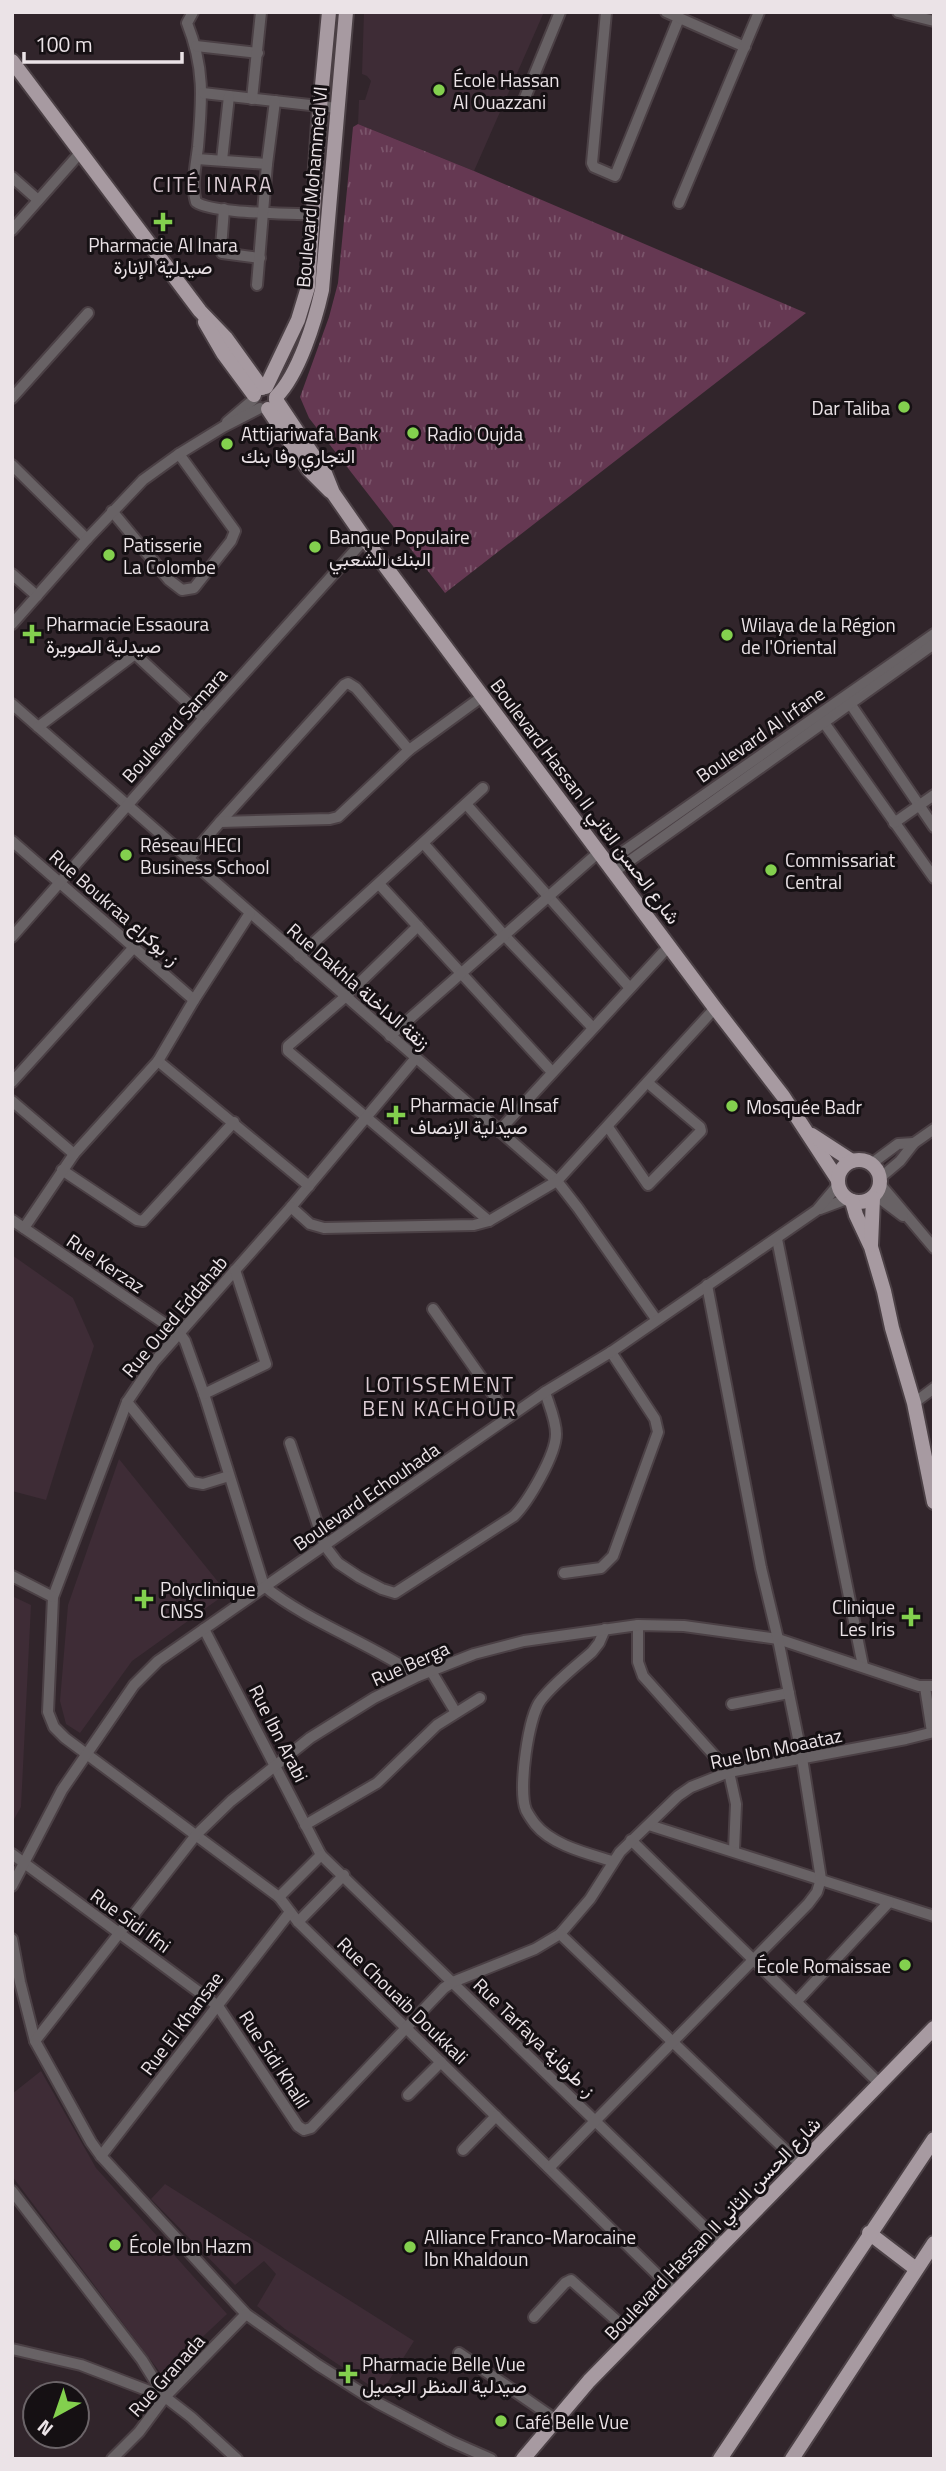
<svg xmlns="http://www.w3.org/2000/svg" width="946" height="2471" viewBox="0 0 946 2471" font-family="'Titillium Web',Vazirmatn,sans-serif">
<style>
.built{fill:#3e2c36}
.grass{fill:url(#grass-tufts)}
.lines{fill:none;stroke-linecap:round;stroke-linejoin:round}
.minor-casing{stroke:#4b4045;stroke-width:14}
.major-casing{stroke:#4b4045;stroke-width:18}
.minor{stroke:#686265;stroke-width:10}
.major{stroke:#a79aa1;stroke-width:14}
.poi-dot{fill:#83d04e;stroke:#151013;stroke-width:2.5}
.labels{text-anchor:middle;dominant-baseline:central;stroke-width:6;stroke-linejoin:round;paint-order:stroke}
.poi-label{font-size:19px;fill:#ebe3e7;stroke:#151013;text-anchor:start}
.street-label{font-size:19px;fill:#ebe3e7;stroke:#151013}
.neighbourhood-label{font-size:21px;letter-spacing:2px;fill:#dcccd4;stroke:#151013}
</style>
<defs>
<pattern id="grass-tufts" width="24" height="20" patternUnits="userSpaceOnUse" patternTransform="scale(1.75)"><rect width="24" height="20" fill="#653852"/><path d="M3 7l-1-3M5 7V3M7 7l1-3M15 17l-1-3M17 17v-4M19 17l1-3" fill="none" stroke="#7b556b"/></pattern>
</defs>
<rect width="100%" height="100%" fill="#31252b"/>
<!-- built -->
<g class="built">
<polygon points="364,12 544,12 474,171 358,124 359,100 365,100 371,81 367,76 362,74"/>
<polygon points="12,1255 73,1298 94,1346 46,1500 12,1491"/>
<polygon points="119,1459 227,1593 132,1661 80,1733 66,1724 60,1701 68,1605"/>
<polygon points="12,1596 31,1605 21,1807 13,1821"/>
<polygon points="41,2071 96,2168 227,2314 162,2375 12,2176 12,2094"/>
<polygon points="165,2184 414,2341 381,2393 285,2329 257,2306 276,2274 264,2261 235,2285 151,2199"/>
</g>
<!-- grass -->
<polygon class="grass" points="358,124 474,171 806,313 445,593 309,418 300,397 329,317 338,283 353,127"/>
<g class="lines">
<defs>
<g id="minor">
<path d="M193,12L187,23C205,68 202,100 198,147C196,164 191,186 196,202C213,214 289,213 314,215"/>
<polyline points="606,12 592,163 594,167 615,176 679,18"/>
<polyline points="666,12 745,47"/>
<polyline points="898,12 934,21"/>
<polyline points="196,46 258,53"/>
<polyline points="203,93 337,108"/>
<polyline points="252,99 261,12"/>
<polyline points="524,100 560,12"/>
<polyline points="197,159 267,164"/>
<polyline points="222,160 229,96"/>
<polyline points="12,177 38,200"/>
<polyline points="679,203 759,12"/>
<polyline points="224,209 221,248 222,253 260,258"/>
<polyline points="12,230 80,153"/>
<polyline points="257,285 267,164 275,101"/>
<polyline points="12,398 88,313"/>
<polyline points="227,422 254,399"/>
<polyline points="12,465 87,539"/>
<polyline points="112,511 169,580 182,590 194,588 231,541 235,531 179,454"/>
<polyline points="12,574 37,596"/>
<polyline points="12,624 87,539 143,480 179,454 223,427 260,408"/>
<polyline points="847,699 934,827"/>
<polyline points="12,704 557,1181 578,1208 656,1319"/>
<polyline points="820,717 934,878"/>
<polyline points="38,727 135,654 204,718"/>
<polyline points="466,804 629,987"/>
<polyline points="220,822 344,685 348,683 356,688 409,750"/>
<polyline points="894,823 934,795"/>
<polyline points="12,841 194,1000"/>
<polyline points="424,844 504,935 593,1028"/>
<polyline points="188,859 220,822 330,819 338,817 409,750 483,696"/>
<polyline points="607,863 934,634"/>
<polyline points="614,872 934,644"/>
<polyline points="379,884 552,1072"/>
<polyline points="418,926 345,997 288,1046 288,1051 489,1221"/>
<polyline points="12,937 204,718 365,539"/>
<polyline points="299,956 483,788"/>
<polyline points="390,1036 599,852"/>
<polyline points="415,1059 291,1207 154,1362 127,1402 53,1597 48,1712 54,1727 65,1738 279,1897 298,1922 676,2293"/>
<polyline points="158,1061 309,1186"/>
<polyline points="12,1082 135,946"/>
<polyline points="12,1101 74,1154"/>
<polyline points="608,1127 648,1185 701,1131 700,1127 648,1083"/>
<polyline points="499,1131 669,946"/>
<polyline points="871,1164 898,1144 914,1143"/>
<polyline points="62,1170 137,1220 143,1221 234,1122"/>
<polyline points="880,1178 900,1161 914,1143 934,1129"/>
<polyline points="880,1184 934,1248"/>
<polyline points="875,1195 903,1216"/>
<polyline points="291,1207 310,1224 324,1228 474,1225 489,1221 557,1181 715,1008"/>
<polyline points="820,1209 847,1199"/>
<path d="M12,1220L180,1334L185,1341L204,1394L264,1586C308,1622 370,1643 418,1676"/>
<polyline points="24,1228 74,1154 158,1061 194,1000 250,913"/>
<polyline points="777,1239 863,1666"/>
<polyline points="433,1309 509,1417"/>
<polyline points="204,1394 266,1364 235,1270"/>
<polyline points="127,1402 192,1482 203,1484 229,1476"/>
<polyline points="914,1403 934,1388"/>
<path d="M290,1443L325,1546L338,1563L359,1577L382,1589L395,1593L514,1516C528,1502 556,1455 556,1434C556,1420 549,1405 545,1392"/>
<polyline points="564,1573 601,1568 613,1556 658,1432 655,1419 611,1352"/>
<polyline points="12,1576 53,1597"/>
<polyline points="638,1625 638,1662 643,1676 729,1772 736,1804 734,1850"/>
<polyline points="204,1629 321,1855 723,2245"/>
<path d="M605,1629L599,1643L592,1652C575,1667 555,1682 541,1700C528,1716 518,1791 526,1810C528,1814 532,1820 535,1824C552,1845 586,1853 612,1861"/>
<polyline points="431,1671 455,1711"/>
<polyline points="925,1687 932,1732"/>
<polyline points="732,1704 789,1693"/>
<polyline points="305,1825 377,1783 437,1725 480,1698"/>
<polyline points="649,1825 934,1916"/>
<polyline points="631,1840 879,2083"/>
<polyline points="12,1854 218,2006 298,2126 304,2130 311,2128 444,1988 453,1982 535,1949 560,1934 590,1899 620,1852 678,1796 691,1787 729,1772 906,1739 934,1732"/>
<polyline points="12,1886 62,1790 134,1685 158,1661 545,1392 611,1352 817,1210 838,1185"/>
<polyline points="279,1897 321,1855"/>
<polyline points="298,1922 344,1875"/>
<polyline points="560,1934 801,2165"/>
<polyline points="12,1939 20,1982 35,2041 91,2142 101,2156 246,2314 318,2365 378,2403 450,2441 491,2459"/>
<polyline points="797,2001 889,1902"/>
<polyline points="35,2041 196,1835 231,1801 310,1738 374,1698 418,1676 474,1654 524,1641 638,1625 684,1626 778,1639 919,1686 934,1686"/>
<polyline points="408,2095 441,2062"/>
<polyline points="463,2150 496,2116"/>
<polyline points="101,2156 290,1912"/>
<polyline points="549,2168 808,1904 817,1892 821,1879 802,1758 778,1639 761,1568 707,1285"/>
<polyline points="12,2191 142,2360 165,2397"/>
<polyline points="534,2317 565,2283 571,2280 634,2336"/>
<polyline points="12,2349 81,2365 165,2397 191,2417 237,2459"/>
<polyline points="459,2353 555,2419"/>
<polyline points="112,2459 139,2432 165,2397 246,2314"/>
</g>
<g id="major">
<polyline points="12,61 200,311 226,338 262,388"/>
<polyline points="205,322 223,353 254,395"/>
<polyline points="266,387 298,320 308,287 320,107 329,12"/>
<path d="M276,397C299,374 315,321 322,290L346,12"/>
<polyline points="276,400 325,473 333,493 365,539 715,1008 783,1096 838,1180"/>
<polyline points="268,409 309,470 330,491"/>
<polyline points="812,1135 852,1161"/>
<circle cx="859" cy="1181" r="21"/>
<polyline points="852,1201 856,1215 871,1247 884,1291 892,1328 914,1403 934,1502"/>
<polyline points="871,1245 873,1198"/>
<polyline points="869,2233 916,2269"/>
<polyline points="523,2459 589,2381 934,2028"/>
<polyline points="720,2459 934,2139"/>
<polyline points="792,2459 934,2243"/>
</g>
</defs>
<!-- minor casing -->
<use href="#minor" class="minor-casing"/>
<!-- major casing -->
<use href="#major" class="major-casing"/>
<!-- minor -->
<use href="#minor" class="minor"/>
<!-- major -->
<use href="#major" class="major"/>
</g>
<!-- markers -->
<g class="poi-dot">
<circle cx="439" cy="90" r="7"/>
<path d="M159.5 211.5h7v7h7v7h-7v7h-7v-7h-7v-7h7z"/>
<circle cx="904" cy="407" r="7"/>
<circle cx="413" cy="433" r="7"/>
<circle cx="227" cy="444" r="7"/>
<circle cx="315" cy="547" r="7"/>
<circle cx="109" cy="555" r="7"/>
<path d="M28.5 623.5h7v7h7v7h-7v7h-7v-7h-7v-7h7z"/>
<circle cx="727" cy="635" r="7"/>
<circle cx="126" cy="855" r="7"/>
<circle cx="771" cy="870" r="7"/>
<circle cx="732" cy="1106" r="7"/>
<path d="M392.5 1104.5h7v7h7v7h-7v7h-7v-7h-7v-7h7z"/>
<path d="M140.5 1588.5h7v7h7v7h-7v7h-7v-7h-7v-7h7z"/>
<path d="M907.5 1606.5h7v7h7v7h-7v7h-7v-7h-7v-7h7z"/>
<circle cx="905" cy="1965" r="7"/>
<circle cx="115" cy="2245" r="7"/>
<circle cx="410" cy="2247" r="7"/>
<path d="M344.5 2363.5h7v7h7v7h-7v7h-7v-7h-7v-7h7z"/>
<circle cx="501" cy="2421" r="7"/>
</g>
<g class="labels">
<!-- poi labels -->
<g class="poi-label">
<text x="453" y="79">École Hassan<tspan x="453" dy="22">Al Ouazzani</tspan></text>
<text x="163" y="244" text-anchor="middle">Pharmacie Al Inara<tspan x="163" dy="22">صيدلية الإنارة</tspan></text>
<text x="890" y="407" text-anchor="end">Dar Taliba</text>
<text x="241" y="433">Attijariwafa Bank<tspan x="241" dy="22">التجاري وفا بنك</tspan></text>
<text x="427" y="433">Radio Oujda</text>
<text x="329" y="536">Banque Populaire<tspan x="329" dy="22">البنك الشعبي</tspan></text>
<text x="123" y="544">Patisserie<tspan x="123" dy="22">La Colombe</tspan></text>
<text x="46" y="623">Pharmacie Essaoura<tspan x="46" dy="22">صيدلية الصويرة</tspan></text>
<text x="741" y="624">Wilaya de la Région<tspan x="741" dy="22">de l'Oriental</tspan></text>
<text x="140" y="844">Réseau HECI<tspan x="140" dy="22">Business School</tspan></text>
<text x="785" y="859">Commissariat<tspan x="785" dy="22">Central</tspan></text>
<text x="410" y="1104">Pharmacie Al Insaf<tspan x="410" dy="22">صيدلية الإنصاف</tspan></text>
<text x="746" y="1106">Mosquée Badr</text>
<text x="160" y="1588">Polyclinique<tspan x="160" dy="22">CNSS</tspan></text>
<text x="895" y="1606" text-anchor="end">Clinique<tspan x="895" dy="22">Les Iris</tspan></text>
<text x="891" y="1965" text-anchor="end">École Romaissae</text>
<text x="424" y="2236">Alliance Franco-Marocaine<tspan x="424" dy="22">Ibn Khaldoun</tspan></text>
<text x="129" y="2245">École Ibn Hazm</text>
<text x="362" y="2363">Pharmacie Belle Vue<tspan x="362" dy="22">صيدلية المنظر الجميل</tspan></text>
<text x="515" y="2421">Café Belle Vue</text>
</g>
<!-- street labels -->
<g class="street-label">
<text transform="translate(311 187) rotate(-85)">Boulevard Mohammed VI</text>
<text transform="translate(174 725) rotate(-48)">Boulevard Samara</text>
<text transform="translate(760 734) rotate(-35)">Boulevard Al Irfane</text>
<text transform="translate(586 801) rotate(53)">Boulevard Hassan II شارع الحسن الثاني</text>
<text transform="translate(115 907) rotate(41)">Rue Boukraa ز. بوكراع</text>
<text transform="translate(359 986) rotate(41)">Rue Dakhla زنقة الداخلة</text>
<text transform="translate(106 1263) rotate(34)">Rue Kerzaz</text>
<text transform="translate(174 1316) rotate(-50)">Rue Oued Eddahab</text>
<text transform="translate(366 1496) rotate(-35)">Boulevard Echouhada</text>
<text transform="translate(410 1663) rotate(-24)">Rue Berga</text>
<text transform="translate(279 1733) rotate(63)">Rue Ibn Arabi</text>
<text transform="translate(776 1748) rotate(-12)">Rue Ibn Moaataz</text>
<text transform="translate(131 1920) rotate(36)">Rue Sidi Ifni</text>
<text transform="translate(403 2000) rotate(44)">Rue Chouaib Doukkali</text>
<text transform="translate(181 2023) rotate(-53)">Rue El Khansae</text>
<text transform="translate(535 2037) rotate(44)">Rue Tarfaya ز. طرفاية</text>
<text transform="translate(275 2059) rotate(57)">Rue Sidi Khalil</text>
<text transform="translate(712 2228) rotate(-46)">Boulevard Hassan II شارع الحسن الثاني</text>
<text transform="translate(166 2375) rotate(-48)">Rue Granada</text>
</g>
<!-- neighbourhood labels -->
<g class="neighbourhood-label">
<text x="213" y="184">CITÉ INARA</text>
<text x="440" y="1384">LOTISSEMENT<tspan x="440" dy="24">BEN KACHOUR</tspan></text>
</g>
</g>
<!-- border -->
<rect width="946" height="2471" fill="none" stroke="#ebe3e7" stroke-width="28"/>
<!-- north arrow -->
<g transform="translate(56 2415) rotate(220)"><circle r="33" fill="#151013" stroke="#6b6468" stroke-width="2"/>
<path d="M0-5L12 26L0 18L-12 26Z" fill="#83d04e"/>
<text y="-10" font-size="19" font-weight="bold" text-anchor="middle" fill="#ebe3e7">N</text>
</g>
<!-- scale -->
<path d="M24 52v10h158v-10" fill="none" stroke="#ebe3e7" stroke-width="3.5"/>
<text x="35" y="52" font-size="21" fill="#ebe3e7" stroke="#151013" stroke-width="5" paint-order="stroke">100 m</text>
</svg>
